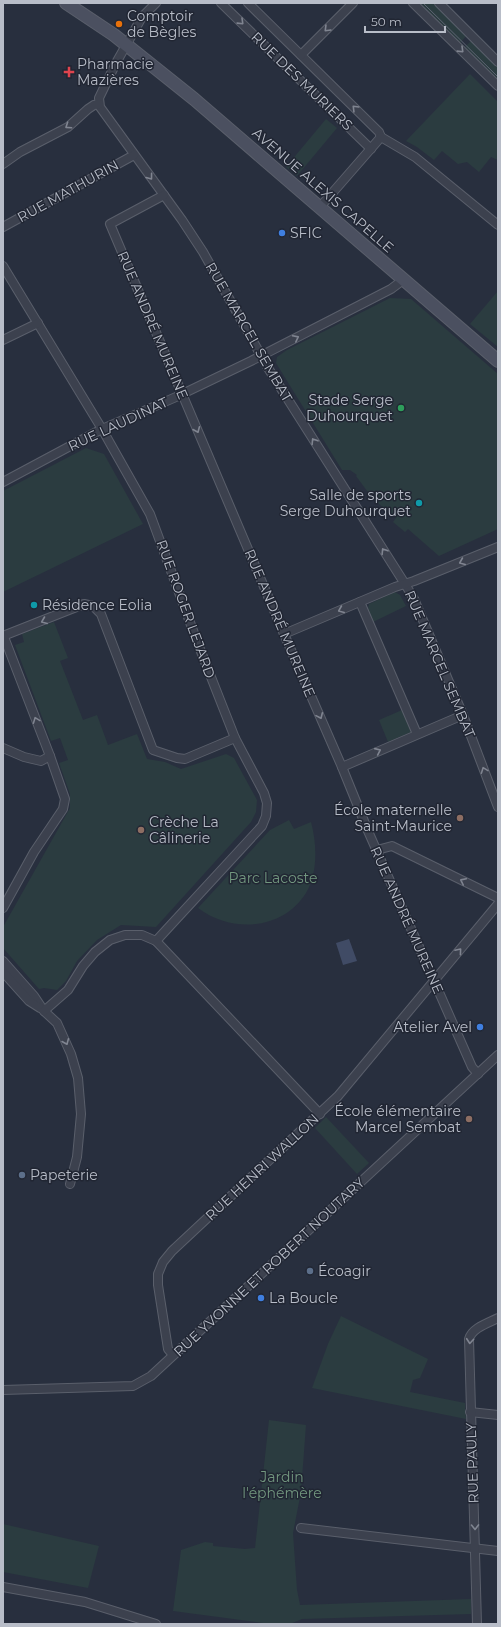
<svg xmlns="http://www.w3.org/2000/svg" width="501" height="1627" viewBox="0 0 501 1627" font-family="Montserrat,sans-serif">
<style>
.green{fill:#2b3c40}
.water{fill:#404b65}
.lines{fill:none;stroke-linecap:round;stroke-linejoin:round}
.street-casing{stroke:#5a5f6b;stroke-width:10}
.secondary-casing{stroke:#5a5f6b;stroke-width:14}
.street{stroke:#3c414e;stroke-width:8}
.secondary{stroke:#4b5060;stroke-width:12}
.tram{stroke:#5f6574;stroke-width:1}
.oneway{stroke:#808591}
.food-dot{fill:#e8710a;stroke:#212633;stroke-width:1.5}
.health-dot{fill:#e0444e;stroke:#212633;stroke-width:1.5}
.shop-dot{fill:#3f7fe0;stroke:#212633;stroke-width:1.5}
.leisure-dot{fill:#2e9e5b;stroke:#212633;stroke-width:1.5}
.culture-dot{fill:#0f9aa8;stroke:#212633;stroke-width:1.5}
.education-dot{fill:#8d6e63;stroke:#212633;stroke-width:1.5}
.service-dot{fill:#5c6f8a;stroke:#212633;stroke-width:1.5}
.labels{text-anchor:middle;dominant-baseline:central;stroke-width:3;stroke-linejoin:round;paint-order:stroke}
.poi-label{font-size:14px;fill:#b8bdc8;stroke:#212633;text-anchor:start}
.street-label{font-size:14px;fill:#b8bdc8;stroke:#212633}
.park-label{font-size:14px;fill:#72977f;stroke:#212633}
</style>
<rect width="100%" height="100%" fill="#282f3e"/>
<!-- green -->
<g class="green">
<polygon points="420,3 433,3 466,36 460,43"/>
<polygon points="471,41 498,67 498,80 465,47"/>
<polygon points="470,74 498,102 498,160 491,157 479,172 467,162 458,164 442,151 434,160 417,147 406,141"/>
<polygon points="326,119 337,128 297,176 286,167"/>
<polygon points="498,291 498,347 470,324"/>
<polygon points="390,298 411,299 498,374 498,529 439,556 408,529 405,532 393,522 396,518 373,499 356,476 357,475 350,470 342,470 276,363 277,357 287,350"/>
<polygon points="86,448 104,454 143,524 3,592 3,491"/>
<polygon points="395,592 400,595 406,606 373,622 368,608 369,604"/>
<polygon points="54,622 68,658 60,661 83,720 97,715 108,745 137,734 147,759 165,762 181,769 226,754 234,758 257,800 256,812 251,822 156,927 121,925 97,940 77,961 66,981 57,990 44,988 39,989 3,948 4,932 3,927 70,808 70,794 59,763 68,760 60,738 51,741 15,645 24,642 22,634"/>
<polygon points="402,710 411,732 388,742 379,720"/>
<path d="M289,820L294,829L311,822C317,844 318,873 306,893C282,931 231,933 198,908L270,830Z"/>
<polygon points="326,1117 369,1163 357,1174 315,1128"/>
<polygon points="341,1316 428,1359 420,1378 413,1380 410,1392 465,1403 466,1419 312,1388 328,1344"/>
<polygon points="269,1420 306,1425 301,1492 293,1533 297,1590 300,1605 471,1599 471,1614 302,1619 290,1624 270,1624 173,1611 181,1550 205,1542 213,1543 213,1546 245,1549 255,1548"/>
<polygon points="3,1524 99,1546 88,1588 3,1572"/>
</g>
<!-- water -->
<polygon class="water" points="349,939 357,961 343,965 336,943"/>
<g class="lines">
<defs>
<g id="street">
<polyline points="156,3 142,17 116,63 99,98 100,107 182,220 203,252 268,368 405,584 414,599 463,715 498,807"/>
<polyline points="221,3 371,149"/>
<polyline points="248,3 379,132 381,137"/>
<polyline points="413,3 498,86"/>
<polyline points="439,3 498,62"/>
<polyline points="301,55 353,3"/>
<polyline points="3,164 20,152 68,127 88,109 94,105 99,104"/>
<polyline points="164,195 110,224 284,634 342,767 368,831 472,1067 478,1074"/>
<polyline points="320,207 381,137 415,157 498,225"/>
<polyline points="3,227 134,155"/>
<polyline points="3,266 102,429 150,514 198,644 235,738 264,793 267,803 266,816 262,826 156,941"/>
<polyline points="3,340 38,323"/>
<polyline points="3,482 102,429 176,397 251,361 391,289 403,280"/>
<polyline points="360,602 417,734"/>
<polyline points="284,634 395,587 414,581 498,547"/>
<polyline points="3,636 84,604 93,606 101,614 153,750 177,758 185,759 235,738"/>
<polyline points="3,748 24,757 41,761 50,756"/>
<polyline points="342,767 463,715"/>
<polyline points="377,850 392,846 498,898"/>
<polyline points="3,908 34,852 63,809 65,799 50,756 4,637"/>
<polyline points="3,961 34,996 44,1011 57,1023 71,1054 78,1078 81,1114 77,1157 70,1184"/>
<polyline points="3,972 29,1001 40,1008"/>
<polyline points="44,1011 68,990 83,966 95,952 110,940 125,935 142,935 156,941 320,1114"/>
<polyline points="173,1355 168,1349 158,1285 158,1274 163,1262 172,1251 338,1096 498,904"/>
<polyline points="3,1390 133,1386 151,1376 498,1055"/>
<polyline points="470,1412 498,1415"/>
<polyline points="301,1528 498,1551"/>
<polyline points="3,1587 85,1602 156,1624"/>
<path d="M477,1624L469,1339C472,1328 488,1323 498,1318"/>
</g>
<polyline id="secondary" points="66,3 114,35 194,99 498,361"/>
</defs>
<!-- street casing -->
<use href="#street" class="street-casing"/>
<!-- secondary casing -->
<use href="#secondary" class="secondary-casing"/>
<!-- street -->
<use href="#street" class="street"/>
<!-- secondary -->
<use href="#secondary" class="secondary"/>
<!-- tram -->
<polyline class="tram" points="423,3 498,77"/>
</g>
<!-- one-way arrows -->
<defs><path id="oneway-chevron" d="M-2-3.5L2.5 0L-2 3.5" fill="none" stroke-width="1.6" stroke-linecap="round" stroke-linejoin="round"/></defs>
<g class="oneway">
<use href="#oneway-chevron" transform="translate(241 22) rotate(44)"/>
<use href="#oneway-chevron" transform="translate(327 29) rotate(135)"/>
<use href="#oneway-chevron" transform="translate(461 50) rotate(44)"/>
<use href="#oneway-chevron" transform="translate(355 108) rotate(-135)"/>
<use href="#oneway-chevron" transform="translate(68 126) rotate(146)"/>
<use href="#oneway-chevron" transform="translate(150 177) rotate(53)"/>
<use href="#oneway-chevron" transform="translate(296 338) rotate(-27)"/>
<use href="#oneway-chevron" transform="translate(197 430) rotate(67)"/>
<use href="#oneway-chevron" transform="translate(314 441) rotate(-122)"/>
<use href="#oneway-chevron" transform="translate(384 551) rotate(-122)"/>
<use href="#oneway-chevron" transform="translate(462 562) rotate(157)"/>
<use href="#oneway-chevron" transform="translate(341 610) rotate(157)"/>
<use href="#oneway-chevron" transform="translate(44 621) rotate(158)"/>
<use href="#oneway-chevron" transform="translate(320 716) rotate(66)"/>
<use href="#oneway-chevron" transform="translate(36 720) rotate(-111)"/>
<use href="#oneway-chevron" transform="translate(378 751) rotate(-24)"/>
<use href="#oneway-chevron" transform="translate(484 770) rotate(-111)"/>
<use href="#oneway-chevron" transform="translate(463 881) rotate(-154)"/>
<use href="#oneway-chevron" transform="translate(459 951) rotate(-50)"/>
<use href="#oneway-chevron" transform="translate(66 1042) rotate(67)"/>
<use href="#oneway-chevron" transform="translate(470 1341) rotate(95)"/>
<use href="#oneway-chevron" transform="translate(475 1527) rotate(89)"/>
</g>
<!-- markers -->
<circle class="food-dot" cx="119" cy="24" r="4"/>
<path class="health-dot" d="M67 66h4v4h4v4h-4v4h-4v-4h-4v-4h4z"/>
<g class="shop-dot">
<circle cx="282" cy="233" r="4"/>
<circle cx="480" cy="1027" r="4"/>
<circle cx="261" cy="1298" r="4"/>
</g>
<circle class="leisure-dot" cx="401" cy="408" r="4"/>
<g class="culture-dot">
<circle cx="419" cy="503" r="4"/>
<circle cx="34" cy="605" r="4"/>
</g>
<g class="education-dot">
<circle cx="460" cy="818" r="4"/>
<circle cx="141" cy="830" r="4"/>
<circle cx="469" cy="1119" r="4"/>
</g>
<g class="service-dot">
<circle cx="22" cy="1175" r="4"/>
<circle cx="310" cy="1271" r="4"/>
</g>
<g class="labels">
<!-- poi labels -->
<g class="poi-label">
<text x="127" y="16">Comptoir<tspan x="127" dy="16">de Bègles</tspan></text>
<text x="77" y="64">Pharmacie<tspan x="77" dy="16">Mazières</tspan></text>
<text x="290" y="233">SFIC</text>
<text x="393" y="400" text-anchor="end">Stade Serge<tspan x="393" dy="16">Duhourquet</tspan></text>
<text x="411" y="495" text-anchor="end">Salle de sports<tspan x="411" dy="16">Serge Duhourquet</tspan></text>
<text x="42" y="605">Résidence Eolia</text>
<text x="452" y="810" text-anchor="end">École maternelle<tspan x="452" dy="16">Saint-Maurice</tspan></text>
<text x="149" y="822">Crèche La<tspan x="149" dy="16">Câlinerie</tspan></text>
<text x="472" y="1027" text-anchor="end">Atelier Avel</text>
<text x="461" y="1111" text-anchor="end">École élémentaire<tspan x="461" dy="16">Marcel Sembat</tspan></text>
<text x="30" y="1175">Papeterie</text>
<text x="318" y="1271">Écoagir</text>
<text x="269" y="1298">La Boucle</text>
</g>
<!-- street labels -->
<g class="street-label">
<text transform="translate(302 81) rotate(44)">RUE DES MURIERS</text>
<text transform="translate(323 190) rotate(41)">AVENUE ALEXIS CAPELLE</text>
<text transform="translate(68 191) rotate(-29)">RUE MATHURIN</text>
<text transform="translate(153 325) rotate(67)">RUE ANDRÉ MUREINE</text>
<text transform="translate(249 332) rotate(60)">RUE MARCEL SEMBAT</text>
<text transform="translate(118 424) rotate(-25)">RUE LAUDINAT</text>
<text transform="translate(186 609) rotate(70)">RUE ROGER LEJARD</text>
<text transform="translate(280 623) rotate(67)">RUE ANDRÉ MUREINE</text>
<text transform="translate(440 664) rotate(67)">RUE MARCEL SEMBAT</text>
<text transform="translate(407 920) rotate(66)">RUE ANDRÉ MUREINE</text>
<text transform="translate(262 1167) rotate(-43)">RUE HENRI WALLON</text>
<text transform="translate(269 1267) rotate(-43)">RUE YVONNE ET ROBERT NOUTARY</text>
<text transform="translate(472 1463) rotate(-92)">RUE PAULY</text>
</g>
<!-- park labels -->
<g class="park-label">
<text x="273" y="878">Parc Lacoste</text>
<text x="282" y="1477">Jardin<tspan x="282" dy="16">l'éphémère</tspan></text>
</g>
</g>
<!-- border -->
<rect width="501" height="1627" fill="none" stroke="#b8bdc8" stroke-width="8"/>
<!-- scale -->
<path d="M365 26v6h80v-6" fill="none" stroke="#b8bdc8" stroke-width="2"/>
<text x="371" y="26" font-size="12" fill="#b8bdc8" stroke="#212633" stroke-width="3" paint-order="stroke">50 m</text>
</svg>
